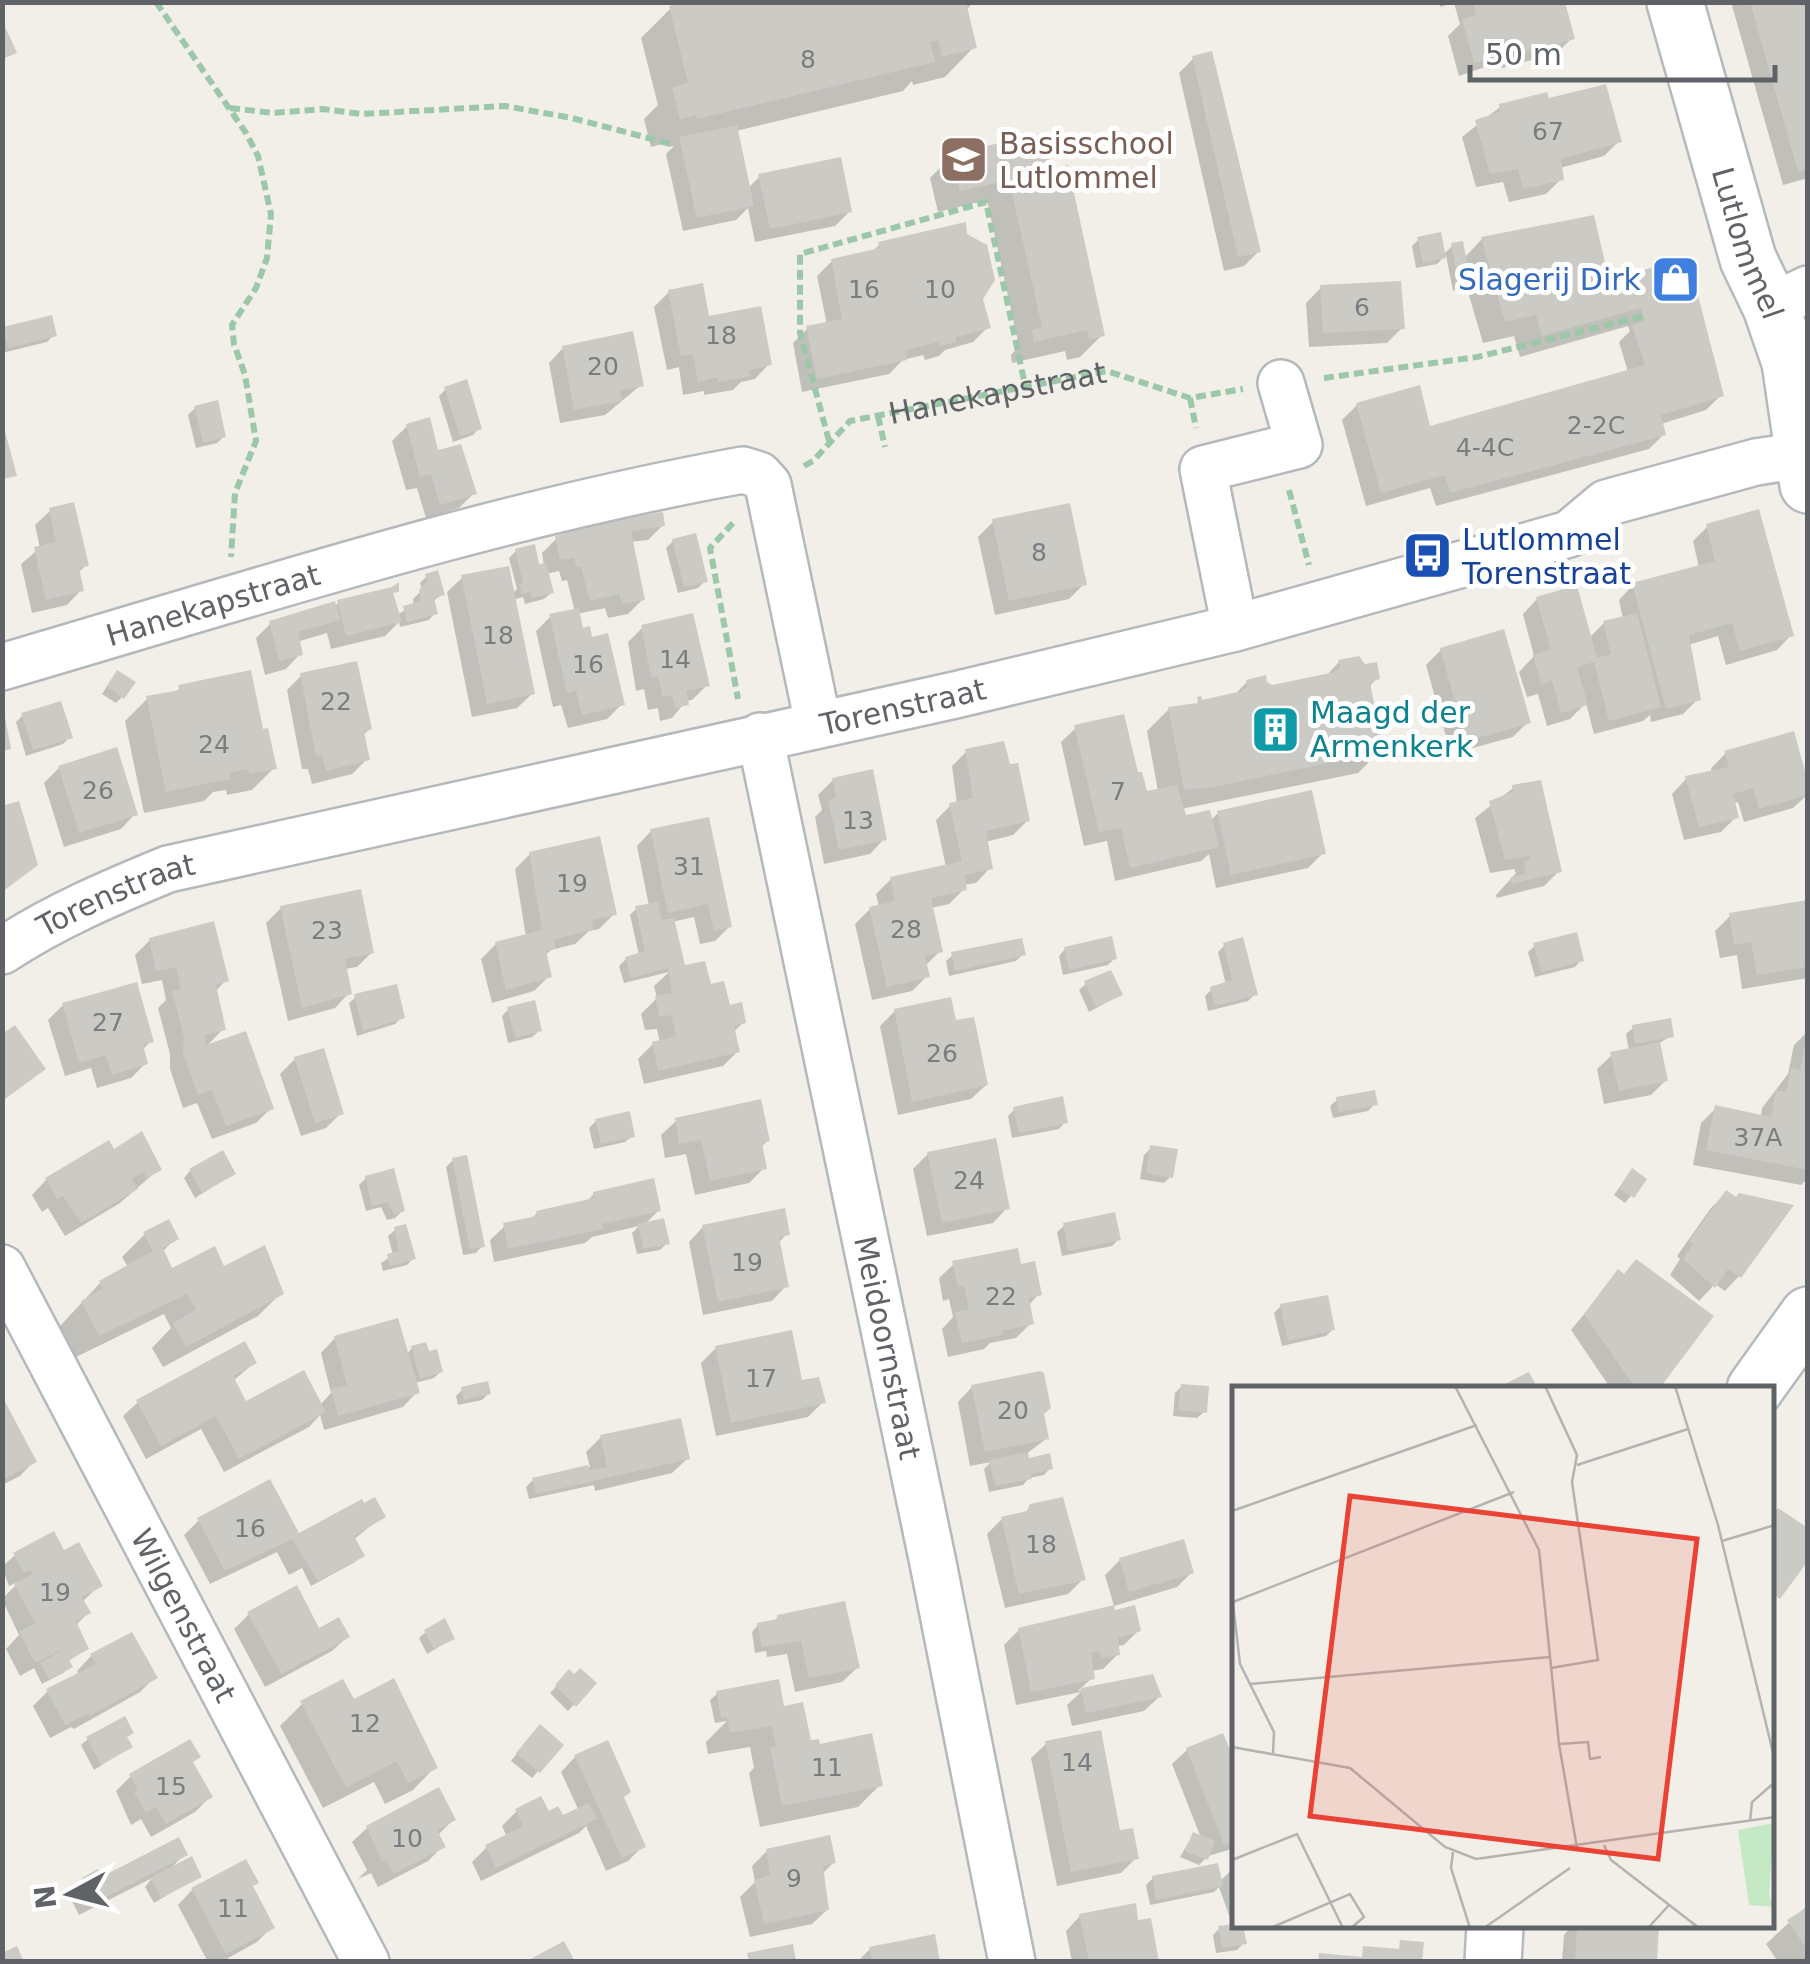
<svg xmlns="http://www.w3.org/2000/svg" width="1810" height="1964" viewBox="0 0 1810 1964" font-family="'DejaVu Sans',sans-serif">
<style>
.shadow{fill:#0003}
.building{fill:#cccac5}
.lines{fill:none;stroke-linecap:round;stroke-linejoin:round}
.street-casing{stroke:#b5b8bc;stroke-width:50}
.secondary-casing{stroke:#b6babf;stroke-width:60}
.path{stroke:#9cc7a9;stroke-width:6;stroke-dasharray:10 5;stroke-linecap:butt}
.street{stroke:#fff;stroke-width:45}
.secondary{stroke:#fff;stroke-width:55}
.labels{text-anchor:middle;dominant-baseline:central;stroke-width:10;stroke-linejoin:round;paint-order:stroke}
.number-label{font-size:25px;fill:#7a7d7f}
.education-label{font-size:30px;fill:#785e54;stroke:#fff;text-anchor:start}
.street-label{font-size:30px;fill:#5f6368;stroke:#fff}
.shop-label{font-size:30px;fill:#366cbe;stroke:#fff;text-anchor:end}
.transit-label{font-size:30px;fill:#164399;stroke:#fff;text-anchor:start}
.culture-label{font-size:30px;fill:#0d838f;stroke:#fff;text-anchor:start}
.inset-road{fill:none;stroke:#b3b3b1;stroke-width:2.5}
.view{fill:#ea4335;fill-opacity:0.15;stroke:#ea4335;stroke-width:5}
.inset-edge{fill:none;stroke:#5f6368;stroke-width:5}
</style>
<rect width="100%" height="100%" fill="#f1efe8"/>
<!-- shadow -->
<g class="shadow">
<polygon points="695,2 974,2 965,11 974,47 945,77 913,85 912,81 903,91 736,131 748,188 759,177 850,211 835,226 755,242 748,208 736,220 683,231 666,154 674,146 668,147 666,143 651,147 644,119 658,105 641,38 671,8"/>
<polygon points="1439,2 1562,2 1572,38 1557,53 1502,68 1500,62 1459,76 1448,36 1460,24 1454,3 1440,7"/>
<polygon points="1731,2 1808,2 1808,178 1783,185"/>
<polygon points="1194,58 1259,251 1244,266 1224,271 1179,73"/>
<polygon points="1548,101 1619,141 1604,156 1560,168 1561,179 1546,194 1509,202 1503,182 1476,187 1462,137 1500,107"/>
<polygon points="952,156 1049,172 1102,335 1080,357 1067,360 1065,351 1012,363 1011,355 1019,346 987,200 938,212 930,178"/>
<polygon points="1419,239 1443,255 1452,246 1464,258 1482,239 1607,283 1687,260 1721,395 1706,410 1661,424 1664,434 1649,449 1436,506 1430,488 1366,506 1342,420 1357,405 1429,429 1628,372 1619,342 1630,331 1628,326 1520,357 1514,336 1483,343 1466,285 1453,291 1446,255 1437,264 1416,268 1412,246"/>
<polygon points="879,245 980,299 988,327 973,342 945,350 939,356 925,360 923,355 903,360 889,374 802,392 793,343 807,329 827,325 817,276 832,261 872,252"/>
<polygon points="1321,288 1402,328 1387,343 1309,347 1306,303"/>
<polygon points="669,292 707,319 769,364 755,379 741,382 733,390 704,395 704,391 683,395 679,367 667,370 654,307"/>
<polygon points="5,330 54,335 47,342 2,353"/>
<polygon points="563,348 641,385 605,415 560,423 549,363"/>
<polygon points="446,389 479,428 473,435 453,442 439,396"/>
<polygon points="195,408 224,436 217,443 196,448 188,415"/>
<polygon points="407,426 474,493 459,508 426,518 417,488 406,490 392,441"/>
<polygon points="50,511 86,565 77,574 81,590 67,605 32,613 21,564 40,548 35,525"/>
<polygon points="993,522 1084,584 1069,599 995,615 978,537"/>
<polygon points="663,525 648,540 630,542 643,599 628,614 608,618 605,608 577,614 581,632 622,704 607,719 568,728 561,705 553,707 536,631 551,616 575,612 567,580 562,581 559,571 546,574 551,593 544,599 525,604 523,597 513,600 532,694 517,708 472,717 447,592 462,578 512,594 517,589 509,558 516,551 537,567 544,566 542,553 557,538"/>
<polygon points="1707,527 1791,635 1777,650 1726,665 1718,636 1688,645 1698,699 1683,714 1651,722 1650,715 1643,721 1594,734 1586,703 1570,719 1547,726 1538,694 1527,697 1519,672 1534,656 1523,614 1537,599 1589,638 1604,623 1623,619 1619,600 1633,585 1699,568 1693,541"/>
<polygon points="673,541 705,581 698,588 678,593 666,548"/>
<polygon points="427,576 442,594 432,602 435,613 429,620 400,627 399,622 385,636 331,649 327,633 297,642 300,654 286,669 265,675 256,638 271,623 334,607 339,602 397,615 414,605 413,599 422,590 420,583"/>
<polygon points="643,627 707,685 692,700 686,701 672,718 660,721 658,708 648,710 644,689 636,691 628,642"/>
<polygon points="1441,650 1528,722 1513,737 1451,754 1426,665"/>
<polygon points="1339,662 1377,678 1368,688 1380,751 1358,773 1181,809 1184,818 1210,821 1218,813 1323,853 1308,868 1216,888 1209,854 1201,861 1115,881 1107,841 1084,846 1061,742 1076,728 1136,774 1146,794 1158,791 1147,731 1169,709 1195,706 1233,696 1247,682 1272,687 1326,676"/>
<polygon points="302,675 370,729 362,736 367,759 352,774 312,784 308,769 302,769 287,690"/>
<polygon points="111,680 122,697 116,703 102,694"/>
<polygon points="180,688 261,732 274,768 252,790 227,795 226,790 213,792 204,801 144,813 125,721 148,698 174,693"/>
<polygon points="23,715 70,737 63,744 26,756 16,722"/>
<polygon points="967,751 1028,820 1013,835 985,842 990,868 976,883 963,885 964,889 949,904 931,908 940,951 925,966 927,976 912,991 872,1000 855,924 870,909 879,907 876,894 891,879 946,867 936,820 951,805 957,804 952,766"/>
<polygon points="1726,753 1808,794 1793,808 1744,822 1738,802 1733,803 1736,817 1721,832 1684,840 1672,794 1686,779 1712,773 1711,768"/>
<polygon points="59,768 135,814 121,829 64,847 44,783"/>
<polygon points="833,780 884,839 870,854 824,864 815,817 822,810 818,795"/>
<polygon points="1513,788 1559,871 1544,886 1497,898 1496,895 1516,873 1514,869 1490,873 1475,818"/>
<polygon points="651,831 730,926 715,941 700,944 694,917 672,922 682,963 744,1022 733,1032 738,1051 723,1066 644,1084 638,1059 653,1044 660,1043 657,1029 645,1030 641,1014 657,998 654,986 669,972 624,983 619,966 626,959 639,955 630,915 636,909 649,906 637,846"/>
<polygon points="530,854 614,914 599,929 589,931 575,944 551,950 544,956 549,976 534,991 492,1003 481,959 496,944 526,937 515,869"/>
<polygon points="1808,906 1808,978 1742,989 1737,955 1720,958 1715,931 1730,916"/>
<polygon points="281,908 372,952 357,967 345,969 349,993 335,1008 288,1021 266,923"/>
<polygon points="150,940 226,980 215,992 223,1029 205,1048 271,1108 256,1123 212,1139 197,1103 183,1108 170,1069 170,1054 158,1008 166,1000 162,980 142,984 135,955"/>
<polygon points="1225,945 1255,994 1248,1001 1208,1011 1205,996 1212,989 1226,985 1218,952"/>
<polygon points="1535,946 1581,960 1575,967 1535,977 1528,952"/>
<polygon points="1065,949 1115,958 1108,965 1063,975 1059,956"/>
<polygon points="1023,954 1016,961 949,976 946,961 953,955"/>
<polygon points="1086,984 1120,995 1089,1012 1079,990"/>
<polygon points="356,997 402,1017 395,1024 357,1036 349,1003"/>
<polygon points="63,1005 151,1041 142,1050 146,1063 131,1078 97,1088 91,1068 65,1076 48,1020"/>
<polygon points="509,1009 539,1031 532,1037 508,1043 502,1016"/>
<polygon points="895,1011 954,1023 986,1085 971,1099 898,1115 880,1026"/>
<polygon points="1633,1028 1671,1036 1658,1044 1666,1080 1651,1095 1604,1104 1597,1069 1612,1055 1629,1051 1626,1034"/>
<polygon points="1808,1031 1808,1178 1801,1185 1693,1165 1701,1123 1716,1108 1761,1117 1762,1108 1788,1074 1794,1045"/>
<polygon points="295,1059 341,1113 326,1128 301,1136 280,1074"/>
<polygon points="1337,1100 1375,1104 1368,1111 1333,1118 1330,1106"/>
<polygon points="1015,1109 1065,1122 1059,1129 1012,1138 1008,1116"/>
<polygon points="596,1121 632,1136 625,1142 594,1149 589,1128"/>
<polygon points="676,1121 768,1140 760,1148 764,1168 749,1183 695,1195 686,1154 665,1158 661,1135"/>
<polygon points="1151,1148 1171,1176 1164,1183 1140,1179 1144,1155"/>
<polygon points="113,1152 159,1169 120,1203 65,1236 48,1208 42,1212 32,1195 46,1180"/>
<polygon points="928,1154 1007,1208 993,1223 927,1236 913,1169"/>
<polygon points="453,1160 482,1246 476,1253 463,1255 446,1167"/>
<polygon points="190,1171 233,1174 195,1198 184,1178"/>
<polygon points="366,1178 402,1211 395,1218 387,1220 381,1207 366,1211 359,1185"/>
<polygon points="1626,1178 1644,1180 1625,1203 1614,1195"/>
<polygon points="1726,1193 1739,1276 1725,1291 1715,1284 1699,1301 1670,1275 1680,1259 1677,1256 1711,1208"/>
<polygon points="594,1194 658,1211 644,1225 667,1243 660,1250 637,1254 632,1233 639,1226 592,1237 585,1243 494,1262 490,1240 505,1226 530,1220 537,1213 586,1202"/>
<polygon points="1064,1226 1119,1239 1112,1246 1062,1256 1057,1232"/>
<polygon points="703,1227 787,1234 778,1243 786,1286 772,1301 703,1315 689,1242"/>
<polygon points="395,1230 413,1258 407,1265 383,1271 381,1263 393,1255 388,1236"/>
<polygon points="145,1234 176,1238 162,1252 171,1271 223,1270 281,1293 258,1316 163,1367 152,1348 171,1328 164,1314 76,1357 60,1326 100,1283 128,1267 122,1257"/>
<polygon points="954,1264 1019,1267 1039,1294 1028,1306 1031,1323 1016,1338 990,1343 984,1349 948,1357 942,1329 953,1317 949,1299 943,1301 939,1278"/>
<polygon points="1619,1272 1656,1389 1611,1389 1571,1330"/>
<polygon points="1281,1306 1332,1330 1326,1336 1282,1346 1274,1313"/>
<polygon points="335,1338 406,1355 412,1348 440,1372 434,1378 415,1383 417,1392 403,1407 324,1430 320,1415 309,1427 224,1472 201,1429 146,1459 123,1416 138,1402 254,1363 233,1381 245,1404 320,1405 331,1393 321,1353"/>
<polygon points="716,1348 800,1383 823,1402 808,1417 716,1436 701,1363"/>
<polygon points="1182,1386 1204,1412 1197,1418 1173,1416 1175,1393"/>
<polygon points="972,1387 1041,1414 1046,1439 1026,1454 1027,1461 1050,1468 1044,1475 1029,1478 1023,1485 989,1492 984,1469 991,1462 970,1466 958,1402"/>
<polygon points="463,1389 489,1393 482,1400 458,1405 456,1396"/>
<polygon points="2,1401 34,1461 20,1476 2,1485"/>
<polygon points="601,1437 687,1459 672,1473 595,1491 594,1485 529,1499 526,1487 533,1480 590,1467 586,1452"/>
<polygon points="1031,1507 1083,1579 1068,1594 1005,1608 987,1534 1002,1519 1024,1514"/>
<polygon points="383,1516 353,1540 361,1556 355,1562 311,1586 302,1568 289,1575 277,1552 210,1584 184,1535 199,1520 298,1537"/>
<polygon points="63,1553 99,1586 82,1602 88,1613 76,1625 86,1649 67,1662 70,1667 63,1673 42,1684 34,1668 20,1676 6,1649 19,1635 2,1599 20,1581 9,1586 2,1567 15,1555"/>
<polygon points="1120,1560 1191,1573 1177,1587 1114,1606 1105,1575"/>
<polygon points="249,1614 318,1631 347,1637 332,1651 265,1687 234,1629"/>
<polygon points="778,1617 857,1668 842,1682 795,1692 787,1654 767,1657 766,1651 755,1653 752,1632 758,1625 773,1622"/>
<polygon points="1019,1630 1139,1630 1124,1645 1117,1646 1118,1654 1103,1669 1091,1671 1092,1678 1078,1691 1151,1677 1159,1697 1144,1711 1072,1726 1067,1705 1081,1692 1016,1705 1004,1645"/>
<polygon points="426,1632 452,1639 427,1654 419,1638"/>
<polygon points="131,1635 154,1678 140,1692 74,1729 71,1727 50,1738 33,1706 48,1691 79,1676 77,1671 91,1656"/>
<polygon points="569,1673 594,1683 568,1711 550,1693"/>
<polygon points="717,1694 776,1710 809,1743 880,1785 858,1807 760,1827 749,1773 754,1768 750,1747 708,1754 706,1742 727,1721 715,1723 710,1700"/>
<polygon points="353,1702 435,1767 413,1790 385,1804 374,1782 323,1808 280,1726 302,1704"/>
<polygon points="533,1734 538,1771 532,1778 511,1761"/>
<polygon points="88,1739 130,1747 94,1770 81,1745"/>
<polygon points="1046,1744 1136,1858 1121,1873 1057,1886 1031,1758"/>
<polygon points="1187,1750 1235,1769 1235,1848 1208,1856 1199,1865 1180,1857 1193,1835 1201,1838 1172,1764"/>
<polygon points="575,1757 622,1799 643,1846 628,1861 606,1871 586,1826 579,1833 481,1881 472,1862 487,1847 507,1837 502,1826 517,1811 562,1819 579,1811 561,1772"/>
<polygon points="191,1763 210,1797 195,1812 151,1837 141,1819 131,1825 116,1791 131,1776"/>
<polygon points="453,1820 437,1836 443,1846 428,1861 378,1887 371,1873 358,1879 367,1870 352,1842 367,1828"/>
<polygon points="767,1851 834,1862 822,1874 827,1910 812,1924 750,1937 740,1897 755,1882 752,1866"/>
<polygon points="185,1854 171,1868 199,1876 154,1903 145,1887 152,1878 79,1915 69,1895 83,1880 102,1879"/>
<polygon points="1235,1867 1235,1926 1244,1943 1237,1950 1216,1953 1213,1935 1220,1928 1233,1926 1219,1887 1214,1892 1150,1905 1146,1885 1153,1878 1220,1881"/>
<polygon points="251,1887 272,1927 257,1942 221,1962 208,1962 178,1905 192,1890"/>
<polygon points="1808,1905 1808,1962 1778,1962 1766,1944"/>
<polygon points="1080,1916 1136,1922 1157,1962 1072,1962 1066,1931"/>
<polygon points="1572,1926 1656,1926 1655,1962 1562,1962 1564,1935"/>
<polygon points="870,1949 937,1962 857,1962"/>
</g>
<!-- building -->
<g class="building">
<polygon points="684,2 966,2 977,48 942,57 938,40 930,42 935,62 697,119 696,115 680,119 672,87 688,83 669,6"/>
<polygon points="1473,2 1565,2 1575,39 1516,55 1514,48 1504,51 1505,55 1474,63 1462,19 1476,15"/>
<polygon points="1750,2 1808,2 1808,169 1798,172"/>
<polygon points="2,20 17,53 2,59"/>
<polygon points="1212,51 1261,252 1238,257 1192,56"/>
<polygon points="1606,84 1622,142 1561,159 1564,180 1523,189 1518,169 1490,174 1475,120 1500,112 1499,104 1547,92 1549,98"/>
<polygon points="737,125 754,206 697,218 679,137"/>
<polygon points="1043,133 1051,169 1068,165 1105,336 1089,339 1087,330 1034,342 1032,330 1042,327 1009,180 960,191 951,154"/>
<polygon points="841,157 852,212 770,229 758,174"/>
<polygon points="1594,215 1609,280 1688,257 1724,396 1661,415 1666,435 1450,493 1445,475 1381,493 1356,403 1420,385 1430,426 1645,365 1632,325 1645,321 1641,308 1542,336 1536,315 1505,322 1481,237"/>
<polygon points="966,222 967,234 987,245 995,280 983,299 991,328 956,337 956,342 939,346 938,342 906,350 907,360 817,379 806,326 842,319 831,259 880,248 878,242"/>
<polygon points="1441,232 1446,258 1423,263 1417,237"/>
<polygon points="1463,241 1471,284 1459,286 1451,243"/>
<polygon points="1401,281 1405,329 1323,333 1320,285"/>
<polygon points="703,283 709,316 761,306 772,365 749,370 750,376 718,382 718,377 698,382 693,354 681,356 668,290"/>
<polygon points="52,315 57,336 8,348 3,327"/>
<polygon points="633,331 644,386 620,391 622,401 574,410 562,346"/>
<polygon points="467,379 482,429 460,436 444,387"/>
<polygon points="218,400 226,437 203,443 194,406"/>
<polygon points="430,417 438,450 461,444 477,494 440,505 431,474 420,477 406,424"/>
<polygon points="2,420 17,476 2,479"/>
<polygon points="74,502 89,566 79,568 84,591 46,600 34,547 56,542 49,508"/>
<polygon points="1070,503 1087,585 1009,601 992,519"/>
<polygon points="1759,509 1794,636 1740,651 1732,623 1689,635 1701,700 1666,709 1632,583 1715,561 1706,524"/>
<polygon points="663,512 665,526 631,531 645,600 622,604 619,594 590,601 581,567 576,567 574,558 560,560 555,536 602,522"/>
<polygon points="696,533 708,582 684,587 672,539"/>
<polygon points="535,544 539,564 546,563 554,593 531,598 530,592 522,594 519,584 523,583 515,549"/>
<polygon points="509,566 535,694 487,704 461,575"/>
<polygon points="438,570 445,595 434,598 438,614 407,622 403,606 421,601 419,590 427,581 425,574"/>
<polygon points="399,582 399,592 393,593 402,622 346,636 337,600 392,587"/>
<polygon points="1577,585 1597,658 1611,654 1603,621 1637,613 1661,707 1609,721 1594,662 1577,667 1588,705 1561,713 1552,681 1541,684 1533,655 1551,650 1536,597"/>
<polygon points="335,601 340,620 298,632 303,655 279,661 269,621"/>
<polygon points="579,608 583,628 590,626 592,637 608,633 625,705 582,715 576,691 567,693 549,614"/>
<polygon points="693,613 710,686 686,691 689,705 675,708 672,695 663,697 658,676 651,678 641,625"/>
<polygon points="1504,629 1531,723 1466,741 1440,648"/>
<polygon points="1359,656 1365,664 1377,662 1380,679 1370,682 1383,751 1215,787 1184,790 1168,707 1198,703 1197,697 1201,696 1202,700 1242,691 1247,687 1246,680 1266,675 1267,682 1272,685 1335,672 1340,667 1338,660"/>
<polygon points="357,661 372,729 364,732 370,760 326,771 322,755 316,756 300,673"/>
<polygon points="117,670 136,682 124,699 107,686"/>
<polygon points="251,670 263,729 268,728 277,769 249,774 248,769 229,773 230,779 166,792 146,696 180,690 178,685"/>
<polygon points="61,701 73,738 33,750 21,713"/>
<polygon points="4,712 11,749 2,751 2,713"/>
<polygon points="1124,714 1138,772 1142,772 1147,791 1177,785 1186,815 1210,810 1219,847 1130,868 1121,828 1099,832 1074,725"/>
<polygon points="1794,731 1808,782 1808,795 1759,809 1753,788 1733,794 1739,818 1699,827 1685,776 1729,767 1724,751"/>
<polygon points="1004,741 1010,764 1018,763 1030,821 986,831 993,869 964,875 967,890 931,898 943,952 925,956 930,977 887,987 869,907 895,901 890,877 962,861 949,803 973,798 965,749"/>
<polygon points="117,747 138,815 79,833 58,766"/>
<polygon points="873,769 887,840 839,850 828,800 836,798 832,778"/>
<polygon points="1541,780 1562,872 1512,884 1510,878 1526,873 1524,861 1530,859 1529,856 1505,860 1489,801 1513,792 1512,785"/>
<polygon points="1312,790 1326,854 1231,875 1217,811"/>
<polygon points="19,801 38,865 2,892 2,806"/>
<polygon points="709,817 732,927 714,931 708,904 668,913 650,829"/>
<polygon points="600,836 617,915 592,920 593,930 554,939 556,948 546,951 552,977 506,990 495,942 542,930 529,852"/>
<polygon points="361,889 374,953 345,959 352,994 302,1008 280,906"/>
<polygon points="1807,900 1808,967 1757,975 1751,942 1734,945 1729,913"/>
<polygon points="658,902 662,920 674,918 685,965 705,961 711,984 724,981 730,1005 742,1002 746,1023 734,1026 740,1052 658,1071 652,1042 676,1036 671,1015 659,1017 655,996 672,993 668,968 631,978 625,957 645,951 635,906"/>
<polygon points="214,921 229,981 216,985 226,1030 204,1035 206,1045 246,1031 274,1109 226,1126 212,1090 198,1095 183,1053 184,1038 172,991 181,989 176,967 156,971 149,938"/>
<polygon points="1577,932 1584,961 1541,972 1533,943"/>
<polygon points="1112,936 1117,959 1069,970 1064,947"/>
<polygon points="1243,937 1258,995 1215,1006 1210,987 1232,980 1223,943"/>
<polygon points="1022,938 1026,955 955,971 951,952"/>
<polygon points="1111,970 1123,995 1096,1007 1084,981"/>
<polygon points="137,982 154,1042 143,1045 148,1064 112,1075 106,1055 79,1063 62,1003"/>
<polygon points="397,984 405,1018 363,1031 354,994"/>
<polygon points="951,997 956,1020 974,1017 988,1085 912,1102 894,1009"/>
<polygon points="535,1000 542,1031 515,1038 507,1007"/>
<polygon points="1671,1018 1674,1037 1635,1044 1632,1025"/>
<polygon points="15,1025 46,1069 2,1101 2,1034"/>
<polygon points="1806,1039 1808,1170 1706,1150 1715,1105 1771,1117 1776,1090 1786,1092 1791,1068 1800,1070"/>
<polygon points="1660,1042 1668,1081 1619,1091 1610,1052"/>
<polygon points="324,1048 344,1114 315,1123 294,1057"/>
<polygon points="1375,1090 1378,1105 1339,1112 1336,1097"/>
<polygon points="1063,1096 1068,1123 1019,1133 1013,1107"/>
<polygon points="761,1099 770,1141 762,1143 767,1169 710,1181 701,1140 679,1144 675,1118"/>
<polygon points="630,1111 635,1137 601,1144 595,1119"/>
<polygon points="142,1131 162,1170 147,1178 144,1172 131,1179 138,1189 81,1223 63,1196 57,1199 45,1178 109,1140 114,1149"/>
<polygon points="996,1138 1010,1209 942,1223 927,1152"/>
<polygon points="1150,1145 1178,1149 1173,1178 1146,1173"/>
<polygon points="223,1150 236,1174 202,1193 189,1169"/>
<polygon points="467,1155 485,1247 470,1249 452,1158"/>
<polygon points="394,1168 405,1211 394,1215 388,1202 372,1206 365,1176"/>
<polygon points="1632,1168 1647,1179 1634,1198 1619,1188"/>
<polygon points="654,1178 661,1211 602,1224 603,1229 508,1249 503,1223 537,1216 536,1211 594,1198 593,1192"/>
<polygon points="1726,1190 1736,1197 1739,1193 1794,1205 1741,1278 1728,1269 1715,1288 1683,1259 1693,1244 1689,1241"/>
<polygon points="785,1208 790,1235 779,1237 789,1287 718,1302 702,1225"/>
<polygon points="1115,1212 1121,1240 1068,1251 1063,1223"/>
<polygon points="664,1218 670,1244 643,1249 638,1224"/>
<polygon points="169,1219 179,1239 163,1248 172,1268 215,1246 224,1266 265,1245 284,1294 186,1347 173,1323 196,1310 187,1294 99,1336 81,1301 103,1289 99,1281 153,1251 143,1232"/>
<polygon points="406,1224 416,1259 390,1266 387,1254 399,1251 394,1227"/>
<polygon points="1018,1248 1021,1264 1035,1261 1042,1295 1029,1298 1034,1324 1001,1331 1002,1335 962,1343 955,1312 969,1309 964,1286 958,1287 952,1261"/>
<polygon points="1636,1259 1714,1316 1659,1389 1636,1389 1584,1314 1618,1269 1624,1274"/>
<polygon points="1328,1295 1335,1330 1288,1341 1280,1304"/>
<polygon points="398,1318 420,1393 338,1416 331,1389 347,1385 334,1336"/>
<polygon points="792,1330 802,1380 819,1377 826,1403 731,1423 715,1346"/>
<polygon points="245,1341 257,1363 233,1376 246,1401 304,1370 326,1412 239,1459 216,1416 161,1446 136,1400"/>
<polygon points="426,1342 429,1351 437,1349 443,1372 420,1379 411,1346"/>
<polygon points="1040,1371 1044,1373 1051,1408 1044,1414 1049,1439 985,1452 971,1385"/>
<polygon points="1529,1372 1538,1389 1495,1389"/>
<polygon points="488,1381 491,1394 464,1400 461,1387"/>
<polygon points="1181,1384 1209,1386 1207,1413 1178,1410"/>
<polygon points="2,1396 37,1462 2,1480"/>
<polygon points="681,1418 690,1459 536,1494 532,1478 588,1465 589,1470 607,1467 600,1435"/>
<polygon points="1028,1452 1029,1458 1050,1453 1053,1469 1031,1474 1032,1479 995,1486 989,1460"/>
<polygon points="270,1479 299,1533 362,1499 364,1503 375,1497 386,1517 354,1536 365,1556 318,1581 292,1539 225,1571 197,1518"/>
<polygon points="1063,1497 1086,1580 1019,1594 1001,1517 1027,1511 1030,1504"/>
<polygon points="1778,1508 1808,1528 1808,1561 1780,1599 1772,1594 1772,1515"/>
<polygon points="54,1531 64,1550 79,1542 103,1586 82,1597 91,1613 76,1621 89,1649 69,1660 73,1667 49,1679 40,1663 69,1646 35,1663 19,1632 35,1623 14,1584 33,1574 30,1570 24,1573 13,1553"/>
<polygon points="1184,1539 1194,1573 1129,1592 1119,1558"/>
<polygon points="297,1585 319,1628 339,1617 350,1637 281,1674 247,1612"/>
<polygon points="845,1601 860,1668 809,1678 801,1641 762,1647 757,1623 778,1619 777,1615"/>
<polygon points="1114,1605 1115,1610 1135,1605 1141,1631 1118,1638 1120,1655 1102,1658 1099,1651 1091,1653 1095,1679 1031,1692 1018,1628"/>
<polygon points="445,1618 455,1639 434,1649 424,1630"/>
<polygon points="132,1632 158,1678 90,1716 88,1714 65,1725 46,1689 96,1664 90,1654"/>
<polygon points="580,1668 597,1683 576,1707 555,1685 569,1669 574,1674"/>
<polygon points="1153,1674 1162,1697 1086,1713 1081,1688"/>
<polygon points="394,1678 438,1768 408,1783 397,1761 346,1788 300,1701 343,1679 354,1699"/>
<polygon points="779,1679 784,1706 803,1702 811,1740 819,1739 820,1744 872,1733 883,1786 782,1806 770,1748 776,1746 772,1726 730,1733 727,1717 721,1718 716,1691"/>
<polygon points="125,1716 134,1733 127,1737 133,1747 101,1765 86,1737"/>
<polygon points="540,1724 564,1745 540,1773 516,1753"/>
<polygon points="1101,1730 1120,1830 1133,1828 1139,1859 1071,1872 1045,1741"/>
<polygon points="1223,1733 1235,1762 1235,1840 1224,1845 1186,1748"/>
<polygon points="190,1739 201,1757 193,1762 213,1797 166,1824 156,1807 146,1813 134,1792 138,1790 129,1774"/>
<polygon points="608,1740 631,1792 624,1797 646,1847 622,1858 574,1755"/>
<polygon points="439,1787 456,1820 437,1830 446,1847 393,1874 386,1860 382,1862 366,1826"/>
<polygon points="541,1796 549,1811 558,1806 563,1815 589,1803 597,1819 496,1868 485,1845 523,1826 515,1809"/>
<polygon points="1193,1832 1215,1841 1208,1860 1185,1851"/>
<polygon points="830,1835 836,1863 823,1866 829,1910 764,1924 754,1880 770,1875 766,1849"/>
<polygon points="179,1837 188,1855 94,1903 82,1878 98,1869 103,1876"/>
<polygon points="192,1856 202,1877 161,1898 150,1878"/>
<polygon points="246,1859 259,1883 253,1886 275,1928 226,1954 191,1888"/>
<polygon points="1218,1863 1223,1886 1156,1900 1152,1876"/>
<polygon points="1136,1903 1138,1920 1151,1918 1159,1962 1089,1962 1079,1914"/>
<polygon points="1808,1907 1808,1951 1787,1920"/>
<polygon points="1235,1924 1235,1926 1243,1926 1247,1944 1222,1948 1218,1926"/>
<polygon points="1577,1926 1659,1926 1657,1962 1575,1962"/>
<polygon points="935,1934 940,1962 872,1962 869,1947"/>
<polygon points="1400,1940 1424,1942 1422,1962 1318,1962 1319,1953 1362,1957 1363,1946 1399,1949"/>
<polygon points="564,1941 575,1962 525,1962"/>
<polygon points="793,1944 796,1962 749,1962 747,1953"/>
<polygon points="17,1946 24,1962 2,1962 2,1953"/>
</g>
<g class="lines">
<defs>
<g id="street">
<polyline points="1771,307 1808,289"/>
<polyline points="1235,628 1203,469 1299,445 1281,383"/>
<path id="s2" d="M2,667C248,595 492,515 743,470L759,475L768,485L818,723"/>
<path id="s3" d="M760,736L933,1563L1012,1962"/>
<path id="s4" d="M2,951C53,917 112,892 168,869L955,695L1235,628L1569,534L1606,503L1756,462L1802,455"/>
<path id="s5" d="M2,1268L366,1962"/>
</g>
<g id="secondary">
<path id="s6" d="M1675,2L1748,259L1771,307L1790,362L1808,485"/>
<polyline points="1755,1389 1808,1315"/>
<polyline points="1493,1962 1495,1926"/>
</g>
</defs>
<!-- street casing -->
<use href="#street" class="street-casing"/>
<!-- secondary casing -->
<use href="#secondary" class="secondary-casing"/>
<!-- path -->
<g class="path">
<polyline points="156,2 246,133 258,156 271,214 267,258 256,288 232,325 234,344 245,375 256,441 235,493 231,557"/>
<polyline points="230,108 273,113 323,109 361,114 505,106 572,118 671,144"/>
<polyline points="1324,378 1477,357 1644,316"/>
<polyline points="1190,398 1196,428"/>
<polyline points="878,416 885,447"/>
<polyline points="829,441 800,333 800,254 986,202 1025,385"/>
<path id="s1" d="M804,466L813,461L850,421L1107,371L1190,398L1243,389"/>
<polyline points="1289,490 1309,565"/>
<polyline points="733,523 710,548 738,699"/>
</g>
<!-- street -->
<use href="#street" class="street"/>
<!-- secondary -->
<use href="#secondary" class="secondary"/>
</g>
<!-- icons -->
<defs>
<symbol id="school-square" viewBox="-11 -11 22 22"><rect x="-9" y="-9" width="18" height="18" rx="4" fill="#8d6e63" stroke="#fff"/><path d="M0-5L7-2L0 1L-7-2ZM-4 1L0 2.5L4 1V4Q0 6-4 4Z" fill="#fff"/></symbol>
<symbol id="shop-square" viewBox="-11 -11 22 22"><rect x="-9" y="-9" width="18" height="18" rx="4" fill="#3f7fe0" stroke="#fff"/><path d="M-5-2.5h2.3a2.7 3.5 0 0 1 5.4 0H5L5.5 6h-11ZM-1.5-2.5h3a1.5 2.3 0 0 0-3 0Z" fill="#fff"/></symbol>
<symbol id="bus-square" viewBox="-11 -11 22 22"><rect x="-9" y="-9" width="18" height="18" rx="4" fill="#1a4fb4" stroke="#fff"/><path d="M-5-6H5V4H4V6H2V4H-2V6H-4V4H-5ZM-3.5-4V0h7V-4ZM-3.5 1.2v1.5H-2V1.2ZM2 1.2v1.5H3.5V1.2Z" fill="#fff"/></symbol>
<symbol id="building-square" viewBox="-11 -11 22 22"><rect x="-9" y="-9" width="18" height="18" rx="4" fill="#0f9aa8" stroke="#fff"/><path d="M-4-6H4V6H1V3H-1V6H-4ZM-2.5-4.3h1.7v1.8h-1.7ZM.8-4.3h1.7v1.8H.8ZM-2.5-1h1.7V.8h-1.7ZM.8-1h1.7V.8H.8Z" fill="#fff"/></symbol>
</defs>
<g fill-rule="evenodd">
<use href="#school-square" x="936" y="132" width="55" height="55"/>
<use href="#shop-square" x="1648" y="252" width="55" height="55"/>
<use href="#bus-square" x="1400" y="528" width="55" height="55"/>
<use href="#building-square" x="1248" y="702" width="55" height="55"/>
</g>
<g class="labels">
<!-- number labels -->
<g class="number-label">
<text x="808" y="59">8</text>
<text x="1548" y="131">67</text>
<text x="864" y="289">16</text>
<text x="940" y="289">10</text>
<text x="1362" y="307">6</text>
<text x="721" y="335">18</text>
<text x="603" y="366">20</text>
<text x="1596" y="425">2-2C</text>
<text x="1485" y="447">4-4C</text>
<text x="1039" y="552">8</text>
<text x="498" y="635">18</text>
<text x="675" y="659">14</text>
<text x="588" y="664">16</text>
<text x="336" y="701">22</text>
<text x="214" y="744">24</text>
<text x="98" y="790">26</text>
<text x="1118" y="791">7</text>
<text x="858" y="820">13</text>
<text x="689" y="866">31</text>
<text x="572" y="883">19</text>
<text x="906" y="929">28</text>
<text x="327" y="930">23</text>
<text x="108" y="1022">27</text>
<text x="942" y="1053">26</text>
<text x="1758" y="1137">37A</text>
<text x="969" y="1180">24</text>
<text x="747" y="1262">19</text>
<text x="1001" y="1296">22</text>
<text x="761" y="1378">17</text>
<text x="1013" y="1410">20</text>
<text x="250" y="1528">16</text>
<text x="1041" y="1544">18</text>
<text x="55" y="1592">19</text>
<text x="365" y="1723">12</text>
<text x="1077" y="1762">14</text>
<text x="827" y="1767">11</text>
<text x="171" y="1786">15</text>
<text x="407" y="1838">10</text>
<text x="794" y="1878">9</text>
<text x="233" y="1908">11</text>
</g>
<!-- education labels -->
<g class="education-label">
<text x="999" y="143">Basisschool<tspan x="999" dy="34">Lutlommel</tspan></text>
</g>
<!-- street labels -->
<g class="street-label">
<text stroke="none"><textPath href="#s6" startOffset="252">Lutlommel</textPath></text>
<text stroke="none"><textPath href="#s1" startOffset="215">Hanekapstraat</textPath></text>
<text stroke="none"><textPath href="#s2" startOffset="220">Hanekapstraat</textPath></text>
<text stroke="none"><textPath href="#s4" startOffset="938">Torenstraat</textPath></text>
<text stroke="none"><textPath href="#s4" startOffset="128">Torenstraat</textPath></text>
<text stroke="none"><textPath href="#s3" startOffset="625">Meidoornstraat</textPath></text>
<text stroke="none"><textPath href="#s5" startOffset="392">Wilgenstraat</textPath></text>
</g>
<!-- shop labels -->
<g class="shop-label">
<text x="1641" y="279">Slagerij Dirk</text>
</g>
<!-- transit labels -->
<g class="transit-label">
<text x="1462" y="539">Lutlommel<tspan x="1462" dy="34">Torenstraat</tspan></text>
</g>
<!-- culture labels -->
<g class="culture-label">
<text x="1310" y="712">Maagd der<tspan x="1310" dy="34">Armenkerk</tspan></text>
</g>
</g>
<!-- overview -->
<g transform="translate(1232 1386)">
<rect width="542" height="542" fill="#f1efe8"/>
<path d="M542,437L537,510L542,521L517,519L506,444Z" fill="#c5e8c5"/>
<path class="inset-road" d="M223,0L307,164L327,358L345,462M313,0L345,69L340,96L366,274L319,282M443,0L486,139L543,375M345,79L456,43M0,125L245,39M490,155L543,139M0,209L8,278L42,346L41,367M1,216L282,106M18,298L318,271M327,358L356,356L358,373L369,371M0,361L118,382L213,461L244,473L543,431M518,435L520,416L543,396M372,459L379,474L467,542M221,466L219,482L238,542M0,474L65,448L111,542M38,542L118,508L132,531L119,542M252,542L338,482M416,542L437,519"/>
<path class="view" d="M118,110L465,153L426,473L78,430Z"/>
<rect width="542" height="542" class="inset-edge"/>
</g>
<!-- border -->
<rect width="1810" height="1964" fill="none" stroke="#5f6368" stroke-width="10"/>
<!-- north arrow -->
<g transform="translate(70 1894) rotate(263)" stroke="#ffffff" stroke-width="8" paint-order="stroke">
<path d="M0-8L18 38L0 25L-18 38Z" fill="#5f6368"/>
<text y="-15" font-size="28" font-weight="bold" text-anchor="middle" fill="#5f6368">N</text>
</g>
<!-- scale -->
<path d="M1470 65v15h305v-15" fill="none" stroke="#5f6368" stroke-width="5"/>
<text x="1485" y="65" font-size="30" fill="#5f6368" stroke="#ffffff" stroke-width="8" paint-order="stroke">50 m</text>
</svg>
